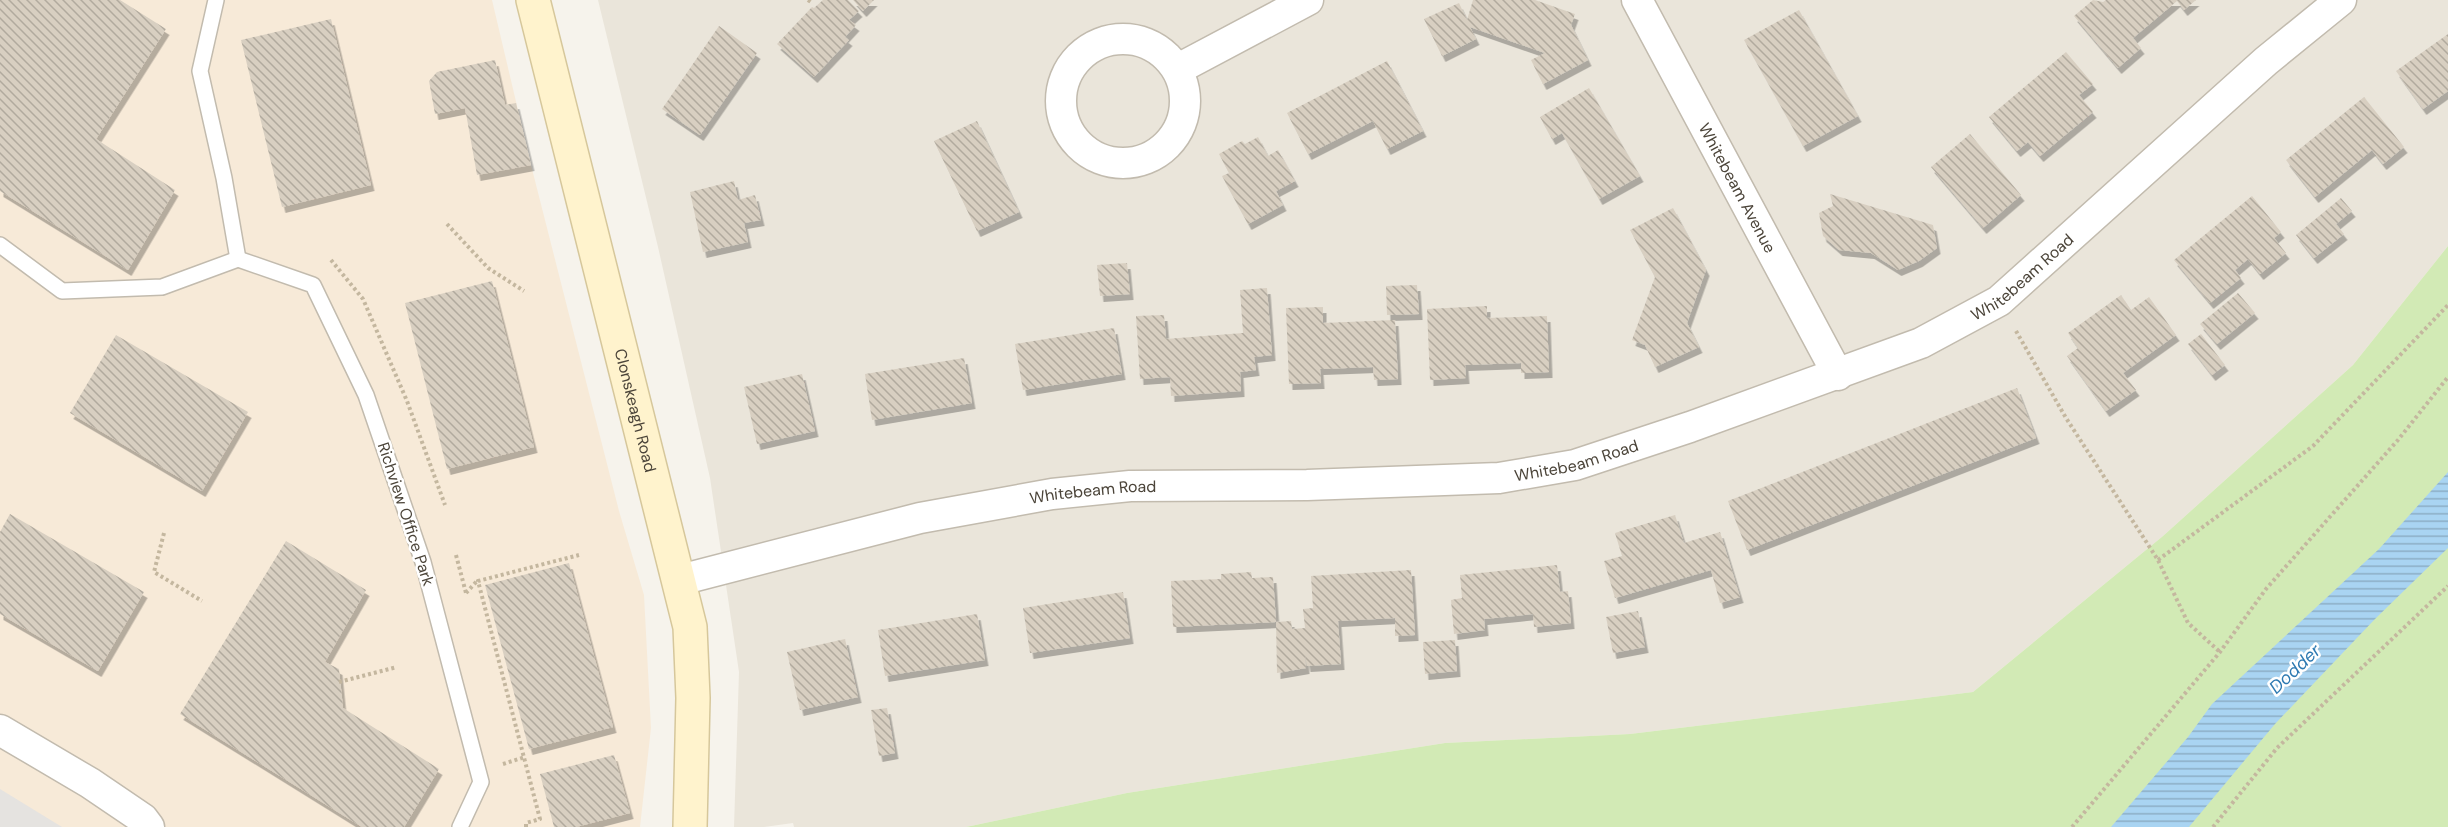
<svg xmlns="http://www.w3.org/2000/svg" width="2448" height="827" viewBox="0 0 2448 827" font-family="'DM Sans',sans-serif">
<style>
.residential{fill:#eae5da}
.commercial{fill:#f7ead8}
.green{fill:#d2eab5}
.parking{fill:#e5e3e0}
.water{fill:url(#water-rules)}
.building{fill:url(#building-back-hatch);filter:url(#shadow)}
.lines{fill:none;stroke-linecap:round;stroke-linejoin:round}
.service-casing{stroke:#c2bbae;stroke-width:18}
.minor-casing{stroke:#c2bbae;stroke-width:33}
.secondary-casing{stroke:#d6c79b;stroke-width:36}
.path{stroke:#c4b79f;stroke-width:4;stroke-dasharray:3 3;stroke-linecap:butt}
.service{stroke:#fff;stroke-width:15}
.minor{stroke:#fff;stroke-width:30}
.secondary{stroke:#fff3cd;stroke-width:33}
.labels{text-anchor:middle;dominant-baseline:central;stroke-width:5;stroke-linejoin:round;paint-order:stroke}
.street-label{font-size:16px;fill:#4b4439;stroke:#fff}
.water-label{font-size:18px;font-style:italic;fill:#2e7ab2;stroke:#fff}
</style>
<defs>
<pattern id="water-rules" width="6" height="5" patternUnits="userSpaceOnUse" patternTransform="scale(1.5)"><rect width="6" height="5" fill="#a9d4f2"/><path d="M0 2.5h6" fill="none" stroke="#8caec5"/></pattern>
<pattern id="building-back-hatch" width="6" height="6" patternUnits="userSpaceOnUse" patternTransform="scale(1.5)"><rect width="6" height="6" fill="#d8cfc1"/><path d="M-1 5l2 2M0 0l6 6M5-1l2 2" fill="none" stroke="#b1aa9e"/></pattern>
<filter id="shadow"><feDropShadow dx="3.5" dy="6" stdDeviation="0" flood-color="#0004"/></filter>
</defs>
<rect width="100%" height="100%" fill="#f6f3ec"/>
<!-- residential -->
<polygon class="residential" points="598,0 2448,0 2448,246 2353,365 2163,536 1973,692 1630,734 1445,743 1127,793 966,827 794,827 793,823 764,827 734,827 739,672 710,478 658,247"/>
<!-- commercial -->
<polygon class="commercial" points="0,0 492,0 531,165 619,511 644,595 651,728 640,827 0,827"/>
<!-- green -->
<polygon class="green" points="2448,246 2448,827 966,827 1127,793 1445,743 1630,734 1973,692 2163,536 2353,365"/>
<!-- parking -->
<polygon class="parking" points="0,789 62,827 0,827"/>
<!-- water -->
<polygon class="water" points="2448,472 2448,548 2375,619 2275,724 2189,827 2111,827 2188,737 2212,704 2379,549"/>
<!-- building -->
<g class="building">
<polygon points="0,0 120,0 166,29 96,139 175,190 128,270 0,191"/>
<polygon points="823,0 848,0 859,11 849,20 856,25 845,37 849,40 814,77 777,44 812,7 814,8"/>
<polygon points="853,0 874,0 863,11"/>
<polygon points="1473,0 1535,0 1575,14 1571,25 1588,60 1543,84 1531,60 1545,53 1470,27 1476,39 1442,56 1424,19 1459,3 1467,20"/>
<polygon points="2093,0 2103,2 2106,0 2196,0 2184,10 2177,1 2133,38 2141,48 2118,68 2074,16"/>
<polygon points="1799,10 1858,116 1803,146 1744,40"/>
<polygon points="331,19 371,185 282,207 241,40"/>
<polygon points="719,26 757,53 700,135 662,109"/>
<polygon points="2448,34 2448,91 2423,109 2396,71"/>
<polygon points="2066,52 2093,84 2079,95 2093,112 2040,156 2028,142 2017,151 1989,117"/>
<polygon points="495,60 505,105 516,103 531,165 477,175 465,108 435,114 429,81 437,72"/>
<polygon points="1387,61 1423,131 1387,149 1373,121 1308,154 1287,113"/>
<polygon points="1589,88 1640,176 1599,199 1562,133 1552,139 1540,117"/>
<polygon points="2364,97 2404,147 2383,164 2372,150 2315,197 2286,160"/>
<polygon points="977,121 1019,212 977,231 934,141"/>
<polygon points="1970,134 2021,195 1983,228 1931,167"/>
<polygon points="1258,137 1268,156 1278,150 1295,181 1276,191 1283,205 1248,224 1222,176 1229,173 1219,154 1242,141 1245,144"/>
<polygon points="734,181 738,200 755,195 761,220 744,223 748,242 703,252 690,192"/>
<polygon points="1830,194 1933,225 1937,248 1919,261 1898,270 1871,253 1839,250 1823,236 1819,213 1833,206"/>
<polygon points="2252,196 2281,232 2274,238 2286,253 2260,274 2248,259 2235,270 2241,278 2210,303 2174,260"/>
<polygon points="2341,198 2352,211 2336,224 2344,234 2314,258 2296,235"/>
<polygon points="1673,208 1706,270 1687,323 1699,347 1655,367 1645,345 1632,340 1655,277 1630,230"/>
<polygon points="1127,263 1130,294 1100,296 1097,265"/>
<polygon points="492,281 534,447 447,469 405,303"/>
<polygon points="1417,285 1419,314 1387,315 1386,286"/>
<polygon points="1267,288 1272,355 1254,357 1256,370 1240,372 1241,391 1171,396 1170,377 1140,379 1136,316 1164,315 1166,339 1243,333 1240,290"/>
<polygon points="2238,293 2255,313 2217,344 2200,324"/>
<polygon points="2121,295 2131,310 2149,297 2176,335 2123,373 2136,390 2106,411 2067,356 2078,348 2068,333"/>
<polygon points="1487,306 1487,318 1547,316 1549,372 1521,373 1521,363 1465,365 1466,378 1430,380 1427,309"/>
<polygon points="1323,307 1323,323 1395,320 1398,379 1374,380 1373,367 1320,369 1321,383 1289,384 1286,308"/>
<polygon points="1114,328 1122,374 1023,390 1015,344"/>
<polygon points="2201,334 2225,365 2212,375 2188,344"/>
<polygon points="116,335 248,412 202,491 70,413"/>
<polygon points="964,358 972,403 872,420 865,374"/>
<polygon points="802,374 815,431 757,444 744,387"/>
<polygon points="2017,388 2036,438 1747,550 1728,501"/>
<polygon points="10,514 144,592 98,671 0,614 0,532"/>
<polygon points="1675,515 1684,543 1720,532 1740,597 1720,603 1711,570 1615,598 1604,561 1622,556 1615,533"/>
<polygon points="286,541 366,590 325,662 339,669 343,708 439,769 404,827 362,827 180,714"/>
<polygon points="569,563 613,727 529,749 485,585"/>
<polygon points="1557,565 1560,592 1568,591 1571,623 1534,627 1533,614 1515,616 1484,619 1485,630 1454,634 1451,600 1462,598 1460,575"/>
<polygon points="1411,570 1415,635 1395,636 1395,618 1338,621 1341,664 1307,666 1305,654 1306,668 1277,673 1276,622 1291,621 1292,629 1305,628 1303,609 1313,608 1311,576"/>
<polygon points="1251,572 1252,578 1273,577 1276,622 1173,627 1171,581 1221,579 1221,574"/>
<polygon points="1123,592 1130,638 1030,653 1023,608"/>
<polygon points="1638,611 1645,647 1613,653 1606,617"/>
<polygon points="977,614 985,660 885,676 878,630"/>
<polygon points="845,639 858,697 800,710 787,652"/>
<polygon points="1455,640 1457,671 1425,674 1423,642"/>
<polygon points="887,708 895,753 879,756 871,710"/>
<polygon points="614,755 630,813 576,827 554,827 540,774"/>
</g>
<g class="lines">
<defs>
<g id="service">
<polyline points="216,0 200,71 224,178 238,259"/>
<polyline points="0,245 62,291 162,287 238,259 313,285 366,395 423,562 481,782 460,827"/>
</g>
<g id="minor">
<path id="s1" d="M1637,0L1838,375"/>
<circle cx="1123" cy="101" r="62"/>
<polyline points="1178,69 1308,0"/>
<path id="s2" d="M680,580L920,518L1052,494L1130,486L1307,485L1499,478L1575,465L1690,427L1921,343L1999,301L2266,61L2341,0"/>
<polyline points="0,730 90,783 143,819 149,827"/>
</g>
<g id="secondary">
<path id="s3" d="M533,0L690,627L693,698L690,827"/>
</g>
</defs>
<!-- service casing -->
<use href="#service" class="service-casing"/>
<!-- minor casing -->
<use href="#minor" class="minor-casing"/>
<!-- secondary casing -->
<use href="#secondary" class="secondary-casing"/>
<!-- path -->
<g class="path">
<polyline points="808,0 811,2"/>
<polyline points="447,224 488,268 524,291"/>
<polyline points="331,260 363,299 407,401 445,505"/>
<polyline points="2016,331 2066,418 2158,560 2188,623 2220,652"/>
<polyline points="164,533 154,572 202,601"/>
<polyline points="456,555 466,593"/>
<polyline points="2158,560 2313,446 2448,305"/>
<polyline points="466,593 477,581"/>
<polyline points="339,682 397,667"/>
<polyline points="503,764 525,757"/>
<polyline points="526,827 526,823 540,819 478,581 579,555"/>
<polyline points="2072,827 2220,652 2266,589 2398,440 2448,377"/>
<polyline points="2213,827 2277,748 2448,586"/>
</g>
<!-- service -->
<use href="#service" class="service"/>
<!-- minor -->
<use href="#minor" class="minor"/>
<!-- secondary -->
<use href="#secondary" class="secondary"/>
</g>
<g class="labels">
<!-- street labels -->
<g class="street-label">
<text stroke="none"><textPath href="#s1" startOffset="213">Whitebeam Avenue</textPath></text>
<text stroke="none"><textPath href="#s2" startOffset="1395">Whitebeam Road</textPath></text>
<text stroke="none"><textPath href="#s3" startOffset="423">Clonskeagh Road</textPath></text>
<text stroke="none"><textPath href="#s2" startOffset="909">Whitebeam Road</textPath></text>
<text stroke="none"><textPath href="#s2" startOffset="423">Whitebeam Road</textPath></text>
<text transform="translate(406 514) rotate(72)">Richview Office Park</text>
</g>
<!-- water labels -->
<g class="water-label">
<text transform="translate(2295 669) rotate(-43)">Dodder</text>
</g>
</g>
</svg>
